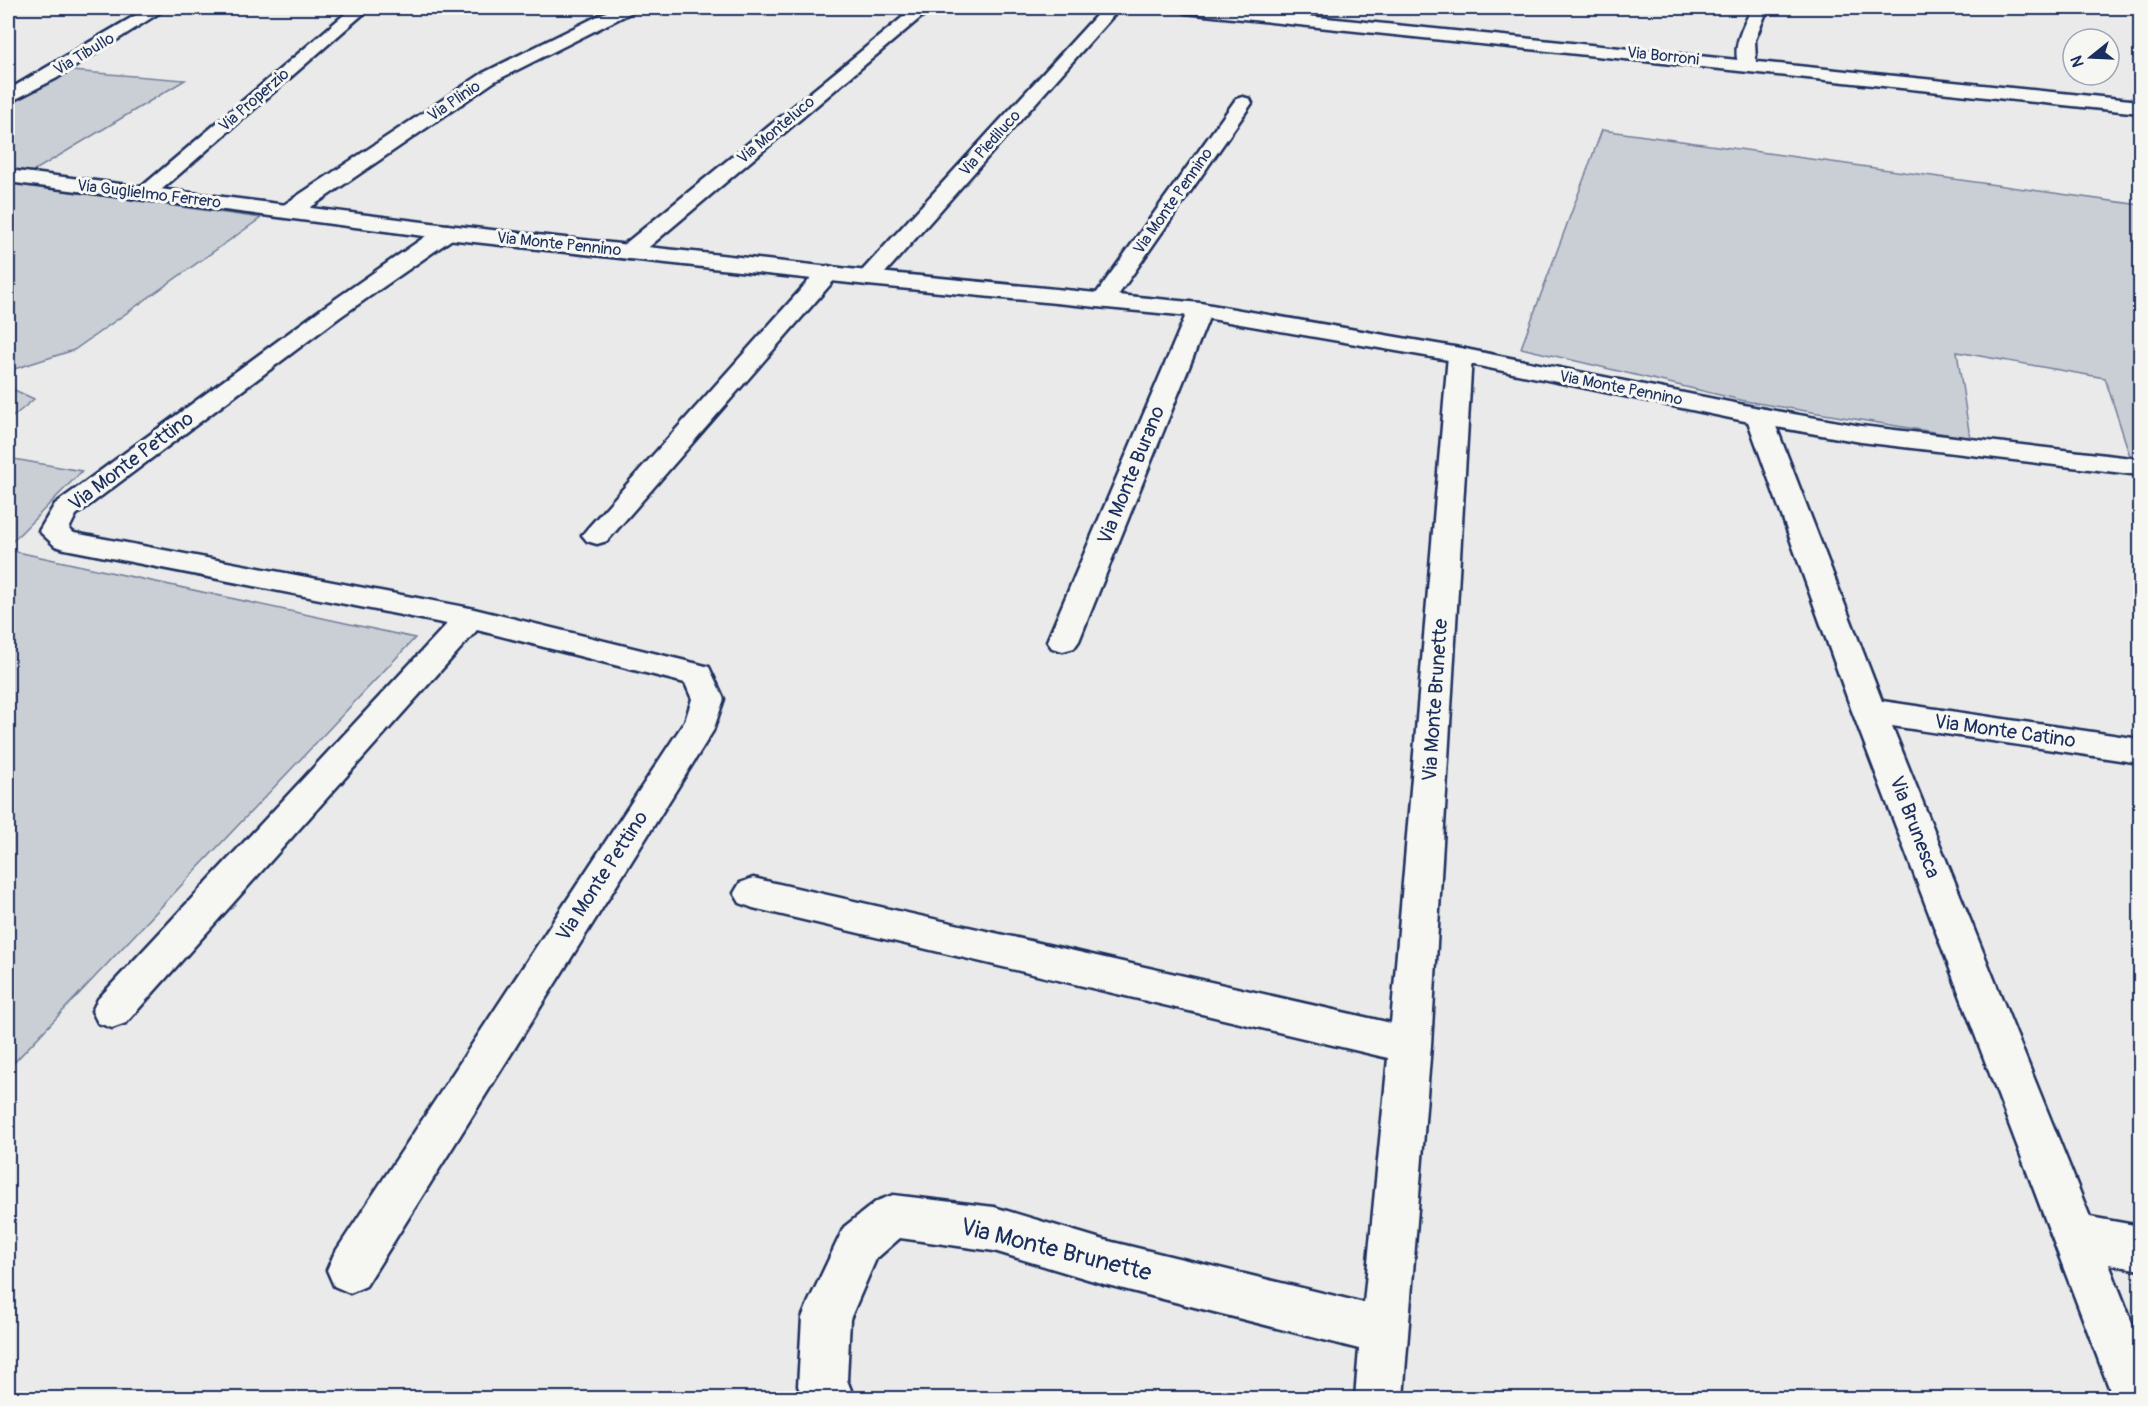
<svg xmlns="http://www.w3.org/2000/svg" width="2148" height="1406" viewBox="0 0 2148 1406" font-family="Pangolin,sans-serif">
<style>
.green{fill:#caced5;stroke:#727e9a;stroke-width:1.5}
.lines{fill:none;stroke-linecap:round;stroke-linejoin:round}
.street-casing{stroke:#1b2f5e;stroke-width:5}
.secondary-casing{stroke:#1b2f5e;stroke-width:5}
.street{fill:#f6f6f2;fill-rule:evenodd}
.secondary{fill:#f6f6f2;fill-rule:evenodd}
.labels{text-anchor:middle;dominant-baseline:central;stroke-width:6;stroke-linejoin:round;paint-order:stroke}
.far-street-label{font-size:16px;fill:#1b2f5e;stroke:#f6f6f2}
.street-label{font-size:20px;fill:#1b2f5e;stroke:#f6f6f2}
.near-street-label{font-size:24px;fill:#1b2f5e;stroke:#f6f6f2}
</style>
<rect width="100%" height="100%" fill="#e9eae9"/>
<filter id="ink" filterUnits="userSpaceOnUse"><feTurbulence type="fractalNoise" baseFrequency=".0167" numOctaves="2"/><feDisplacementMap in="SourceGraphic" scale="12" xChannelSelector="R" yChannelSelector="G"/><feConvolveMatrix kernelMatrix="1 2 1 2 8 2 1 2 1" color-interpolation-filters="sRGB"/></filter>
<g filter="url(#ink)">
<!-- green -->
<g class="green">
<polygon points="58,70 185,80 22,178 8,176 8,98"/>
<polygon points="1602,130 2140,205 2140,460 2131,459 2105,378 1957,352 1970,438 1745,401 1521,348"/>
<polygon points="8,183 261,218 74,350 8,371"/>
<polygon points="8,387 34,399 8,421"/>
<polygon points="8,458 82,471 8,546"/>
<polygon points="8,550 415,638 8,1069"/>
</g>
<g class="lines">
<defs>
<g id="street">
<polygon points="148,8 167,8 57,78 8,103 8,90"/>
<polygon points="352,8 370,8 153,197 146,199 139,197 135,193 139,189"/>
<polygon points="614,8 634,8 632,12 495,81 298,216 290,217 282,216 279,211 282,206 483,73"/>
<polygon points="914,8 932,8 637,257 629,259 621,257 618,252 621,247"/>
<polygon points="1103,8 1120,8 876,283 868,285 860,283 856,278 860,273"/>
<path d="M1752,8H1768L1755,40L1756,64L1753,68H1741C1729,50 1744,25 1752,8Z"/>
<polygon points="1243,97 1250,99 1252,103 1112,304 1104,306 1096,304 1092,299 1096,294 1236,99"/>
<polygon points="447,225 455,227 458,232 455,237 340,317 76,515 69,529 74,533 470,608 698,664 709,667 724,699 713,731 366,1286 350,1293 334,1286 327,1270 334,1254 685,721 692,699 685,683 477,630 126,1023 112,1028 98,1023 92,1011 98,999 447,624 65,549 55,546 39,531 55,504 324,307 439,227"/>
<polygon points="828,266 836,268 839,273 836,278 607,541 597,544 587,541 582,535 587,529 820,268"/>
<polygon points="1200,303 1208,305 1212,310 1079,641 1074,648 1063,651 1052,648 1047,641 1188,310 1192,305"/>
<polygon points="1460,348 1469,350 1472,355 1431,1045 1403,1398 1355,1398 1359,1349 1104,1284 994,1251 900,1238 876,1259 850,1319 847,1380 854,1398 803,1398 798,1386 802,1318 809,1301 844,1227 877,1201 893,1195 994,1207 1104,1240 1364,1303 1388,1058 753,908 740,903 734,893 740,883 753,878 1391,1023 1448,355 1451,350"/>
<polygon points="1759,408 1768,410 1772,416 1882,701 2140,739 2140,763 1892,726 2090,1217 2140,1226 2140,1270 2109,1264 2140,1343 2140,1398 2113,1398 1852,711 1746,416 1750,410"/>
</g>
<g id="secondary">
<polygon points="1177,8 1229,8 2140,101 2140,113 1185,13"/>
<polygon points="8,170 447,225 868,271 1200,303 1460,348 1759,408 1861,426 2140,459 2140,475 1861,442 1759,424 1460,362 1200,317 868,285 447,239 8,182"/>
</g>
</defs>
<!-- street casing -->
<use href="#street" class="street-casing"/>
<!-- secondary casing -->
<use href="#secondary" class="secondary-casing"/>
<!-- street -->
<use href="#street" class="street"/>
<!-- secondary -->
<use href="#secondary" class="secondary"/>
</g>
</g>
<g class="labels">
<!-- far-street labels -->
<g class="far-street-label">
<text transform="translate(84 54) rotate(-31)">Via Tibullo</text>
<text transform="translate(1663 56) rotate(6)">Via Borroni</text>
<text transform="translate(254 100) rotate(-41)">Via Properzio</text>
<text transform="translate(454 101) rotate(-34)">Via Plinio</text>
<text transform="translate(776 130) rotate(-40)">Via Monteluco</text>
<text transform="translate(990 143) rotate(-48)">Via Piediluco</text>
<text transform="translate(149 194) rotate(7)">Via Guglielmo Ferrero</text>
<text transform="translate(1173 201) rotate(-55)">Via Monte Pennino</text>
<text transform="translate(559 244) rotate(6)">Via Monte Pennino</text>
<text transform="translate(1621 388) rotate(11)">Via Monte Pennino</text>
</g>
<!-- street labels -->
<g class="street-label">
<text transform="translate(131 461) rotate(-37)">Via Monte Pettino</text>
<text transform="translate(1131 475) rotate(-68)">Via Monte Burano</text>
<text transform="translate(1435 700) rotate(-86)">Via Monte Brunette</text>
<text transform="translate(2005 731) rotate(8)">Via Monte Catino</text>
<text transform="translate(1915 827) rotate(69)">Via Brunesca</text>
<text transform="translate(602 876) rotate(-57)">Via Monte Pettino</text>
</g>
<!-- near-street labels -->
<g class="near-street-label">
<text transform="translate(1056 1250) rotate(14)">Via Monte Brunette</text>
</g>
</g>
<!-- margin -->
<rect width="2148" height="1406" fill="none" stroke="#f6f6f2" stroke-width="30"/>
<rect x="15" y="15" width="2118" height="1376" fill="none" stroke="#1b2f5e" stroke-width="2" filter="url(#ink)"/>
<!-- north arrow -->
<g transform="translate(2091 57) rotate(252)"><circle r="28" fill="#f6f6f2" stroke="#9ea6b7" stroke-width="1.5"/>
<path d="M0-4.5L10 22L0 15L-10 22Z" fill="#1b2f5e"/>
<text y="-9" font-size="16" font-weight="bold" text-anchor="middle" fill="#1b2f5e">N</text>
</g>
</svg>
